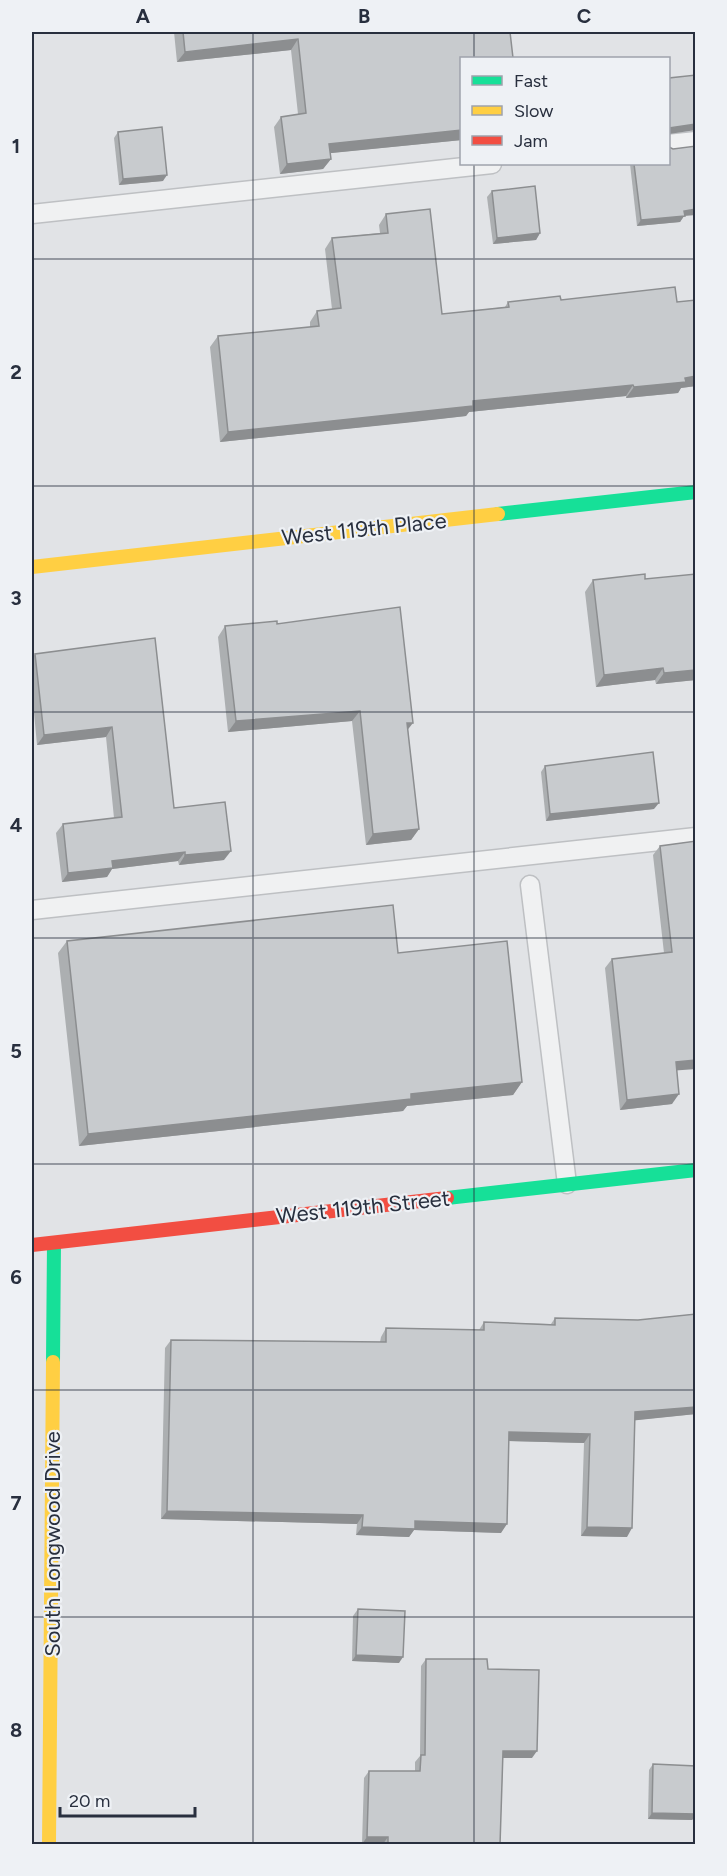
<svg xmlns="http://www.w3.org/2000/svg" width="727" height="1876" viewBox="0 0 727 1876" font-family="Figtree,sans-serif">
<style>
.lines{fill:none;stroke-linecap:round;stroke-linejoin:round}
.lane-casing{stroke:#bec0c3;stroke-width:21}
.lane{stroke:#f0f1f2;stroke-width:18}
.fast{stroke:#16e098;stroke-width:14}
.slow{stroke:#ffcf43;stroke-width:14}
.jam{stroke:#f24e42;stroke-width:14}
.wall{fill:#acafb1}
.shaded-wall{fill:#8c8e90}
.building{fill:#c8cbce;stroke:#8c8e90;stroke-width:1.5}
.grid{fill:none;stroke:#282f3e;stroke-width:1.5;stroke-opacity:0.55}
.labels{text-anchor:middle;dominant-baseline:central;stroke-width:4.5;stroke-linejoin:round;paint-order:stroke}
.street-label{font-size:22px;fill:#282f3e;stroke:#eef1f5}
.neatline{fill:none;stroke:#282f3e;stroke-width:2}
.grid-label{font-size:20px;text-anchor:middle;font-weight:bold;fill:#282f3e}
</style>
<rect width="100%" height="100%" fill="#e1e3e6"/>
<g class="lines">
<defs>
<g id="lane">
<polyline points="668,144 696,141"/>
<polyline points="32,214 492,164"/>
<polyline points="530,885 567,1184"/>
<polyline points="32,910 696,837"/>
</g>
</defs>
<!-- lane casing -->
<use href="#lane" class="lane-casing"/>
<!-- lane -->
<use href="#lane" class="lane"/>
<!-- fast -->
<g class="fast">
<polyline points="498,514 696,492"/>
<polyline points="447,1198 696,1170"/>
<polyline points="53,1362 54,1243"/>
</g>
<!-- slow -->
<g class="slow">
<polyline points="32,567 498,514"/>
<polyline points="49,1844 53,1362"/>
</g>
<!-- jam -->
<polyline class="jam" points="32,1245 447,1198"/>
</g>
<!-- wall -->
<g class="wall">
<polygon points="174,32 510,32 462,140 330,153 331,159 323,169 280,174 274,127 281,117 298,114 291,50 177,62"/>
<polygon points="118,132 163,181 119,185 114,138"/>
<polygon points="630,164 669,164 684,216 680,222 637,226"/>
<polygon points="492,191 540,233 536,240 493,244 487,197"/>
<polygon points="386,214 442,314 505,307 508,302 561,300 677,302 696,300 696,386 681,388 678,393 626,398 626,396 469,412 466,416 220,442 210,347 218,336 310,327 310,322 317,311 332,309 325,249 332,238 380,233 379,225"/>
<polygon points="645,579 696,680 656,684 655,680 596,687 585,592 593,580"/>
<polygon points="277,624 408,730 419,829 411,840 366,845 352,721 228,732 218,637 225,626"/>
<polygon points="155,638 174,808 224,860 179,865 178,861 112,869 107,877 62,882 56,833 63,824 114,818 106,737 37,745 32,691 32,659 35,654"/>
<polygon points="545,766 654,809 546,821 541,772"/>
<polygon points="696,841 677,1071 672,1104 620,1110 605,968 612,959 664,953 653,855 660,846"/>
<polygon points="67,941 398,953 522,1082 513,1095 407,1106 403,1111 79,1146 58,953"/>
<polygon points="696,1314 696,1414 635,1420 627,1537 581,1536 584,1443 509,1441 501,1533 414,1530 409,1537 356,1535 357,1524 161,1519 165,1348 171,1340 380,1342 381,1337 386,1328 479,1330 484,1322 551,1324 555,1318 638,1320"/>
<polygon points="358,1609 399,1663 352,1661 353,1616"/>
<polygon points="426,1659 488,1669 532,1758 503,1758 500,1845 362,1844 364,1778 369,1771 415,1771 415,1762 420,1756 421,1666"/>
<polygon points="653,1764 696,1766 696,1816 692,1820 648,1819 649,1770"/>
</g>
<!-- shaded-wall -->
<g class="shaded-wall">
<polygon points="298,39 291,50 177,62 185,52"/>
<polygon points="696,124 696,130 669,134 669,128"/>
<polygon points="462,130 462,140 322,154 329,144"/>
<polygon points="331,159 323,169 280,174 287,164"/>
<polygon points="167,175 163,181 119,185 123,179"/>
<polygon points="696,209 696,215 684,216 680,222 637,226 641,220 684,211"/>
<polygon points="540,233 536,240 493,244 497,238"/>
<polygon points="696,376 696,386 681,388 678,393 626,398 634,387"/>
<polygon points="633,385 626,396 469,412 466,416 414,422 220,442 228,432 473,401"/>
<polygon points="663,668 655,680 596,687 604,675"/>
<polygon points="696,670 696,680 656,684 664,673"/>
<polygon points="360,711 352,721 228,732 236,721"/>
<polygon points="407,723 413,723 405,733"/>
<polygon points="112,727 106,737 37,745 44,735"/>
<polygon points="659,803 654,809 546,821 550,814"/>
<polygon points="419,829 411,840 366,845 373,834"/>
<polygon points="231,851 224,860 179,865 185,855"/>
<polygon points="185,852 178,861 112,869 107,877 62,882 68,873 112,861"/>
<polygon points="696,1060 696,1069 669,1071 676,1062"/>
<polygon points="522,1082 513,1095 407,1106 403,1111 79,1146 88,1134 411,1094"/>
<polygon points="679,1094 672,1104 620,1110 627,1100"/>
<polygon points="696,1407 696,1414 629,1421 635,1412"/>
<polygon points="509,1432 590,1434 584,1443 503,1441"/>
<polygon points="167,1511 363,1515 357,1524 161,1519"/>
<polygon points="415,1521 507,1524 501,1533 414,1530 409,1537 356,1535 362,1527"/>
<polygon points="587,1527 632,1528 627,1537 581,1536"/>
<polygon points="356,1655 403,1657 399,1663 352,1661"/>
<polygon points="503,1751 537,1751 532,1758 498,1758"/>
<polygon points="652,1813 696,1814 696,1816 692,1820 648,1819"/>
<polygon points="367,1837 388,1837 383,1844 362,1844"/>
</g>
<!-- building -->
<g class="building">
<polygon points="183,32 510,32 513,58 462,58 462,130 329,144 331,159 287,164 281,117 306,113 298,39 185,52"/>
<polygon points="696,75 696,124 669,128 669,78"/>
<polygon points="162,127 167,175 123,179 118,132"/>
<polygon points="696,146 696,209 684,211 685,216 641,220 634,164 669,164 669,147 673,149"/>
<polygon points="535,186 540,233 497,238 492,191"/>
<polygon points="430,209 442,314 509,307 508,302 560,296 561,300 675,287 677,302 696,300 696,376 685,378 686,382 634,387 633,385 473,401 473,406 228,432 218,336 319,326 317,311 341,308 332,238 388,233 386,214"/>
<polygon points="645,574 645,579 696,574 696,670 664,673 663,668 604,675 593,580"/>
<polygon points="400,607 413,723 407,723 419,829 373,834 360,711 236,721 225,626 277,621 277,624"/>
<polygon points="155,638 174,808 225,802 231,851 185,855 185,852 112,861 113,868 68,873 63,824 122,817 112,727 44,735 35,654"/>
<polygon points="653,752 659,803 550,814 545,766"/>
<polygon points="696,841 696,1060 676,1062 679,1094 627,1100 612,959 672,952 660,846"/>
<polygon points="393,905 398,953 507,941 522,1082 411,1094 411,1099 88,1134 67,941"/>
<polygon points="696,1314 696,1407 635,1412 632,1528 587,1527 590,1434 509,1432 507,1524 415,1521 415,1529 362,1527 363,1515 167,1511 171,1340 386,1342 386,1328 484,1330 484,1322 555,1325 555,1318 638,1320"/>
<polygon points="358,1609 405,1611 403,1657 356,1655"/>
<polygon points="426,1659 487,1659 488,1669 539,1670 537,1751 503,1751 500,1845 388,1845 388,1837 367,1837 369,1771 420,1771 421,1755 425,1755"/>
<polygon points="653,1764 696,1766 696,1814 652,1813"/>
</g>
<!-- grid -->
<path class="grid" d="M253,32V1844M474,32V58M474,164V1844M32,259H696M32,486H696M32,712H696M32,938H696M32,1164H696M32,1390H696M32,1617H696"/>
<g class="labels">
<!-- street labels -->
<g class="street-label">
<text transform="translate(364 529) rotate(-6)">West 119th Place</text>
<text transform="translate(363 1207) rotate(-6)">West 119th Street</text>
<text transform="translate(52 1544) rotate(-90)">South Longwood Drive</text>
</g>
</g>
<!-- border -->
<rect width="727" height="1876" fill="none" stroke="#eef1f5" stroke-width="66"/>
<!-- legend -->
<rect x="460" y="57" width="210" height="108" fill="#eef1f5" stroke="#9fa3ac" stroke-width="1.5"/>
<rect x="472" y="76" width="30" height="9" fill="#16e098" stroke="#9fa3ac" stroke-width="1.5"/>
<text x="514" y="87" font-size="18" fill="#282f3e">Fast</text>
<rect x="472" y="106" width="30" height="9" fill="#ffcf43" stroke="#9fa3ac" stroke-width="1.5"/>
<text x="514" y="117" font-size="18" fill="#282f3e">Slow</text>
<rect x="472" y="136" width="30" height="9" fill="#f24e42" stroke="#9fa3ac" stroke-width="1.5"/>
<text x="514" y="147" font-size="18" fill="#282f3e">Jam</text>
<!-- scale -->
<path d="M60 1807v9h135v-9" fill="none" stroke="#282f3e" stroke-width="3"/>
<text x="69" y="1807" font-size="18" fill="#282f3e" stroke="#eef1f5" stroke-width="4.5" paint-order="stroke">20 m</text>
<rect x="33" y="33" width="661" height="1810" class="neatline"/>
<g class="grid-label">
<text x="143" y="23">A</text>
<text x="364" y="23">B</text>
<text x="584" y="23">C</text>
<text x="16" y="153">1</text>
<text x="16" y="379">2</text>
<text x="16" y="605">3</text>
<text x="16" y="832">4</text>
<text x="16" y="1058">5</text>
<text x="16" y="1284">6</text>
<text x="16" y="1510">7</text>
<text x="16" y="1737">8</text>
</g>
</svg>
